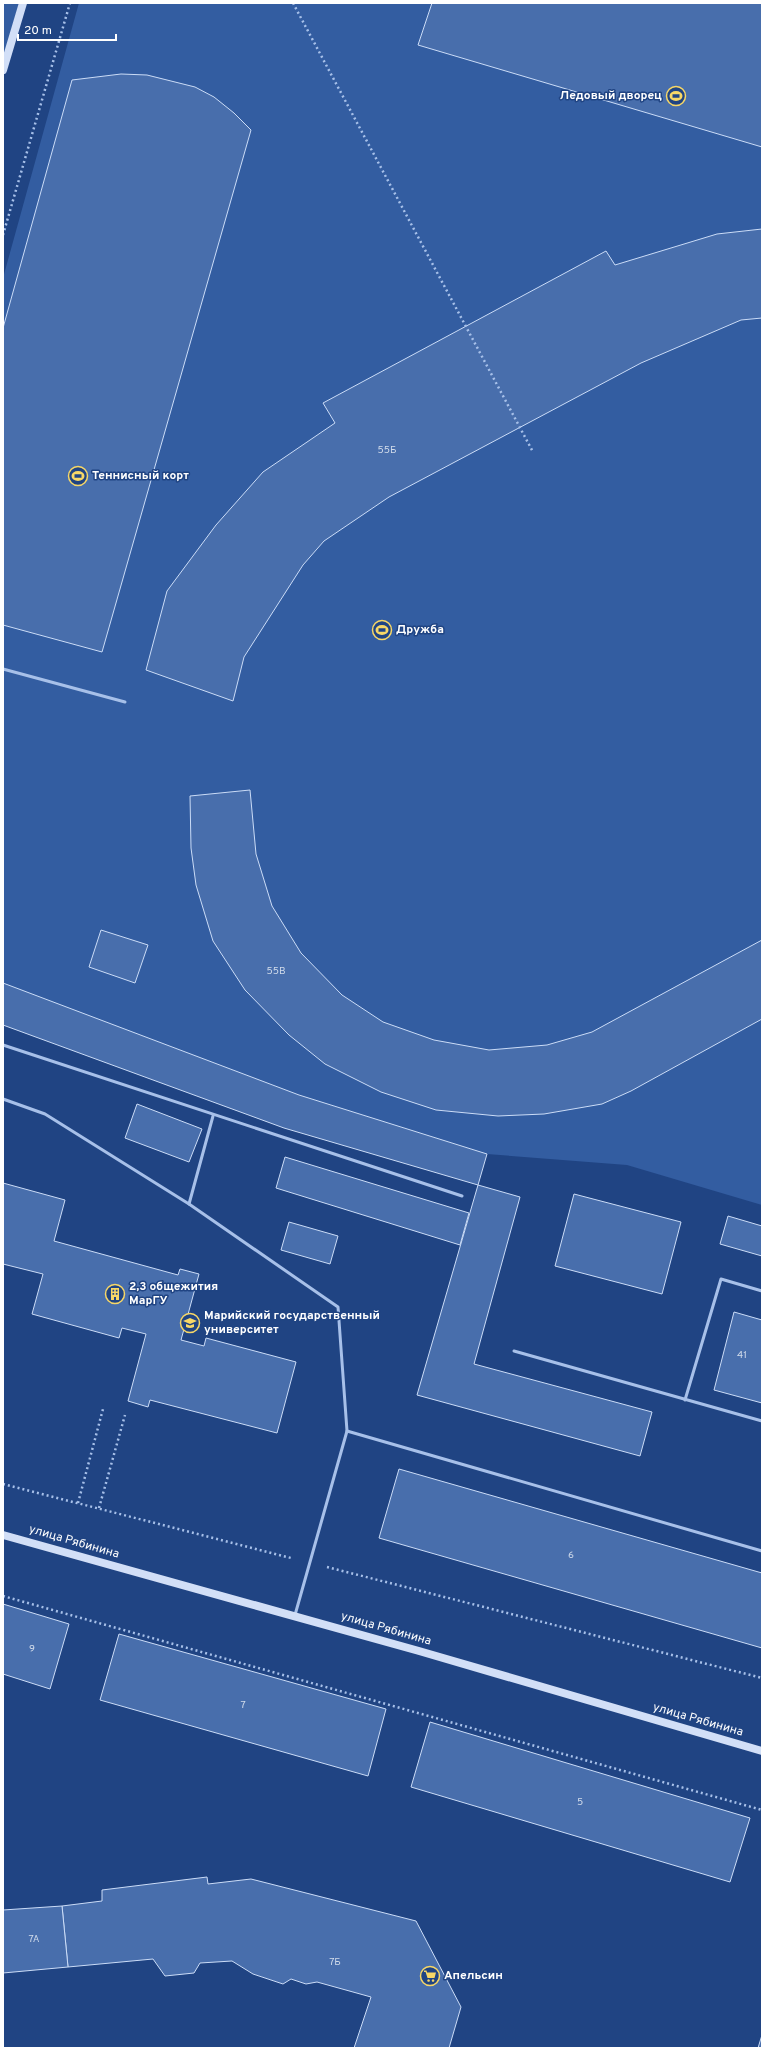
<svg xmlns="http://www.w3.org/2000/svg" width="765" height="2051" viewBox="0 0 765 2051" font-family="Overpass,sans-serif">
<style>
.green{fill:#335da1}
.building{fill:#486eac;stroke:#cbdcf7}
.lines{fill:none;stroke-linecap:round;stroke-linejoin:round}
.path{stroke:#a7c0e9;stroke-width:2.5;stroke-dasharray:2 3;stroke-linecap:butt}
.lane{stroke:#a7c0e9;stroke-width:3}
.secondary{stroke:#d2dff7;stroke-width:8}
.labels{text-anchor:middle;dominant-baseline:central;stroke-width:3;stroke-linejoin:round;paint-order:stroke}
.number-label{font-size:10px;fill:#d1dbea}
.poi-label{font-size:12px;font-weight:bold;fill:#fff;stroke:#204483;text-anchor:start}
.street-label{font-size:12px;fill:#fff;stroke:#204483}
</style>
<rect width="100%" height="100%" fill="#204483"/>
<!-- green -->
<g class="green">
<polygon points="3,3 19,3 3,58"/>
<polygon points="79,3 762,3 762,1205 627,1165 487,1154 299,1095 3,984 3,278"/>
</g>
<!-- building -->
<g class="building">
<polygon points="432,3 762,3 762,147 418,45"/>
<polygon points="121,74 147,75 195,87 214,97 234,113 251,130 102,652 3,625 3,328 72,80"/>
<polygon points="762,229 762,318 741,320 641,363 389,497 324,541 303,565 244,657 233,701 146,670 167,591 216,525 263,472 335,423 323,403 606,251 615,265 717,234"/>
<polygon points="250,790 256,854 272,906 301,953 342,995 383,1022 434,1040 489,1050 547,1045 592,1032 762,940 762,1019 631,1091 602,1104 544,1114 498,1116 436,1110 381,1092 325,1064 289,1035 245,990 213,941 196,885 191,848 190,796"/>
<polygon points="101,930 148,945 135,983 89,967"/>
<polygon points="3,983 299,1095 487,1154 478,1185 284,1128 3,1025"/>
<polygon points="137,1104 202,1129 189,1162 125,1138"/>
<polygon points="285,1157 469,1213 460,1245 276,1188"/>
<polygon points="3,1183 65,1200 54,1241 178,1275 180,1269 199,1274 181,1340 204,1346 206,1338 296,1362 277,1433 150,1400 148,1407 128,1401 146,1334 122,1328 119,1338 32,1314 43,1274 3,1264"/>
<polygon points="478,1185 520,1197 474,1364 652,1412 640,1456 417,1395"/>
<polygon points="574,1194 681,1222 662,1294 555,1266"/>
<polygon points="728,1216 762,1226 762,1256 720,1244"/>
<polygon points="289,1222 338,1236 330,1264 281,1250"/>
<polygon points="734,1312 762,1320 762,1403 714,1390"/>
<polygon points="399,1469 762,1573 762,1648 379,1538"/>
<polygon points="3,1604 69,1624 50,1689 3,1674"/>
<polygon points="119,1634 386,1709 368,1776 100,1700"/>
<polygon points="430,1722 750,1818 730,1882 411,1787"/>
<polygon points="207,1877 208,1884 251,1879 416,1921 461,2007 449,2048 354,2048 371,1997 317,1982 306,1984 291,1979 283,1984 253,1974 232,1961 200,1963 194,1973 165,1976 153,1959 68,1967 62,1906 102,1901 102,1890"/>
<polygon points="62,1906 68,1967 3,1973 3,1910"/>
<polygon points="762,2035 762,2048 758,2048"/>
</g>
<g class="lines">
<!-- path -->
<g class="path">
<polyline points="293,3 533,452"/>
<polyline points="3,235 70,3"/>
<polyline points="3,1484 291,1558"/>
<polyline points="78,1503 103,1409"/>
<polyline points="99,1508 125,1415"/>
<polyline points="327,1567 762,1678"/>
<polyline points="3,1596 762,1810"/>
</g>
<!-- lane -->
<g class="lane">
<polyline points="3,669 125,702"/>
<polyline points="3,1045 462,1196"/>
<polyline points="3,1099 45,1114 189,1204 338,1307 347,1431 295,1615"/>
<polyline points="189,1204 213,1116"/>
<polyline points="514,1351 762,1421"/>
<polyline points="685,1400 721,1279 762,1291"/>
<polyline points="347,1431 762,1551"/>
</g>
<!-- secondary -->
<g class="secondary">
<polyline points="3,70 23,3"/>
<polyline points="3,1535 419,1651 762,1751"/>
</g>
</g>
<!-- icons -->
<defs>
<symbol id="stadium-ring" viewBox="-11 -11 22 22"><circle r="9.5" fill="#204483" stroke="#f7d767" stroke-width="1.5"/><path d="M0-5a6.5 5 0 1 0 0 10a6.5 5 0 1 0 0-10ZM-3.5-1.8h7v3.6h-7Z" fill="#f7d767"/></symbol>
<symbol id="building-ring" viewBox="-11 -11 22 22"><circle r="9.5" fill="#204483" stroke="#f7d767" stroke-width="1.5"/><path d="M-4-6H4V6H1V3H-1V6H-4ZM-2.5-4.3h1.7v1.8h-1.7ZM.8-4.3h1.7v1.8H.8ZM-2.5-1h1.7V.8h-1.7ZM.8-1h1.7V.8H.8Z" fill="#f7d767"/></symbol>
<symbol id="university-ring" viewBox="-11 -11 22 22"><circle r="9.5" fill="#204483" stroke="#f7d767" stroke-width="1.5"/><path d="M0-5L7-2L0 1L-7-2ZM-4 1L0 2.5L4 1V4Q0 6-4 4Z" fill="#f7d767"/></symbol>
<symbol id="supermarket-ring" viewBox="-11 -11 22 22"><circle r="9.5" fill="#204483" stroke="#f7d767" stroke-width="1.5"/><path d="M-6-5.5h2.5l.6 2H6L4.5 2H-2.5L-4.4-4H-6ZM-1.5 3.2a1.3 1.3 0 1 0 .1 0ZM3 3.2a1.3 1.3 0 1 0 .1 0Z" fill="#f7d767"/></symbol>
</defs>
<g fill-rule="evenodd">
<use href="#stadium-ring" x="665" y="85" width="22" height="22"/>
<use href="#stadium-ring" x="67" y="465" width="22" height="22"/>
<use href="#stadium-ring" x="371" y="619" width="22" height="22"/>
<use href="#building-ring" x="104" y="1283" width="22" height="22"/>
<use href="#university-ring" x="179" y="1312" width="22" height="22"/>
<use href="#supermarket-ring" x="419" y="1965" width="22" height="22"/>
</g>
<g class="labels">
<!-- number labels -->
<g class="number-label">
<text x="387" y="450">55Б</text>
<text x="276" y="971">55В</text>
<text x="742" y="1355">41</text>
<text x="571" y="1555">6</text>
<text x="32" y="1649">9</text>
<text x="243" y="1705">7</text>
<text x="580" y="1802">5</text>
<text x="34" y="1939">7А</text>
<text x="335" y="1962">7Б</text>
</g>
<!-- poi labels -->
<g class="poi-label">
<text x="662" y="96" text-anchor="end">Ледовый дворец</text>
<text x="92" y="476">Теннисный корт</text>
<text x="396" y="630">Дружба</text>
<text x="129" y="1287">2,3 общежития<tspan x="129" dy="14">МарГУ</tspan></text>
<text x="204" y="1316">Марийский государственный<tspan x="204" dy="14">университет</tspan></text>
<text x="444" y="1976">Апельсин</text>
</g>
<!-- street labels -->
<g class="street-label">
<text transform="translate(74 1542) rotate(16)">улица Рябинина</text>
<text transform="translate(386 1629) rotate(16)">улица Рябинина</text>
<text transform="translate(698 1720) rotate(16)">улица Рябинина</text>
</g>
</g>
<!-- border -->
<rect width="765" height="2051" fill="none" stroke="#ffffff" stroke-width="8"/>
<!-- scale -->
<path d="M18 34v6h98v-6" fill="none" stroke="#ffffff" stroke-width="2"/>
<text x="24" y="34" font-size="12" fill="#ffffff" stroke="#204483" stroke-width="3" paint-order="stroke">20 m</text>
</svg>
